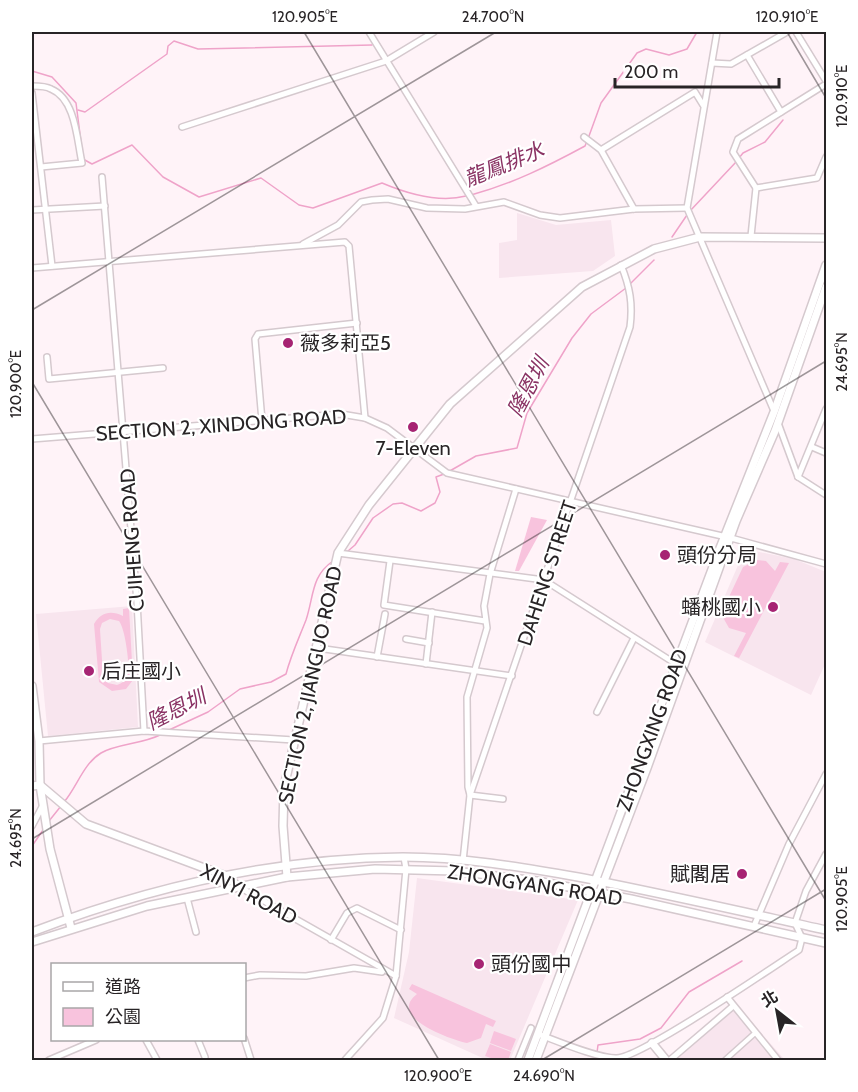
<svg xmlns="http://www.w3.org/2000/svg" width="858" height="1092" viewBox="0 0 858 1092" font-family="Cabin,'Noto Sans TC',sans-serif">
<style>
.built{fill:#f8e5ee}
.green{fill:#f8c3dd;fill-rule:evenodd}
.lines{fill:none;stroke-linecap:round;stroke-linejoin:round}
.stream{stroke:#efa3c9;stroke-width:1.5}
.pedestrian-casing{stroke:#d5c9ce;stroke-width:7}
.minor-casing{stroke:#d5c9ce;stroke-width:8}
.tertiary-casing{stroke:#d5c9ce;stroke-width:10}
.pedestrian{stroke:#fff;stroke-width:4}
.minor{stroke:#fff;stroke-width:5}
.tertiary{stroke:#fff;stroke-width:7}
.ticks{fill:none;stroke:#282426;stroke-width:1.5;stroke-opacity:0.45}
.poi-dot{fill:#a62473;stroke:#fff;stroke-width:2}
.labels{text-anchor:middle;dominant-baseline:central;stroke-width:4.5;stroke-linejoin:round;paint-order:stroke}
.poi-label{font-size:20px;fill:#282426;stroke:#fff;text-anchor:start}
.street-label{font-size:20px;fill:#282426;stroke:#fff}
.water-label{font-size:21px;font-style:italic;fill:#8a3364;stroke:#fff}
.neatline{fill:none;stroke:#282426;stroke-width:2}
.ticks-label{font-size:15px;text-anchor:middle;fill:#282426}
</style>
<rect width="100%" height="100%" fill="#fff3f8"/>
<!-- built -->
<g class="built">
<polygon points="517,213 556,225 611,220 615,256 593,271 499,278 499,243 517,240"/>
<polygon points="745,549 794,559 826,572 826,662 811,695 705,642"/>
<polygon points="132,606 138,727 48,736 36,614"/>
<polygon points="417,878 578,900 510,1060 487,1060 394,1018 409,952"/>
<polygon points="733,1001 785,1060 667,1060"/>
</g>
<!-- green -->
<g class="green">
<polygon points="531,517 547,520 519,571 515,571"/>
<polygon points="757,560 766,561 775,571 780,562 789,563 739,658 734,656 746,633 729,628 721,614 743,567"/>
<path d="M129,608L133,680L126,689L112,691L99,682L94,624C101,612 111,610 123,616V609ZM110,619L119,621C125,628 130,665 128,675C126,681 122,683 117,685L108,683L103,676L100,629L102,623Z"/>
<path d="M412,984L496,1021L493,1027L486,1024L481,1038L467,1043C449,1039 387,1017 417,994L409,989Z"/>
<polygon points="494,1031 516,1039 511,1051 490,1043"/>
<polygon points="490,1044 511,1052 508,1060 497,1060 485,1056"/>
</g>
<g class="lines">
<!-- stream -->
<g class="stream">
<polyline points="32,71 52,77 76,103 81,142"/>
<polyline points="78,110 85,112 167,54 168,46 174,41 198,49 372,45"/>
<polyline points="589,136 601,103 637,53 646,49 669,55 687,49 697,32"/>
<polyline points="739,158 743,153 765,142 783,120"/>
<path d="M83,159L92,164L132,145L163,177L199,197L261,178L299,205L313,208L382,183C408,194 439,203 466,196"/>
<path d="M471,195C512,184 548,166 585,146L587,141"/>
<polyline points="690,211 736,162"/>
<polyline points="672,237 687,215"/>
<polyline points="629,285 654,260"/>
<polyline points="448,472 476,456 517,448 527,413 572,338 591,314 626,288"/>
<polyline points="348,551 355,545 373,518 393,504 402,503 421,511 435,503 440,492 436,477 444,474"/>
<path d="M169,730L208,712L240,689L271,682L286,674C291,655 299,638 306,620C314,596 311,576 333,561"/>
<path d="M64,802C77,787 83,764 101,753C116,744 142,744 160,735"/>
<polyline points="49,821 61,806"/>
<polyline points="32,846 43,830"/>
<polyline points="596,1060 598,1045 640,1039 661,1028 689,992 742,961"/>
</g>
<defs>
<polyline id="pedestrian" points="725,1060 754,1034"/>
<g id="minor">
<polyline points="369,32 476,206"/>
<polyline points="717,32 687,208 774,411"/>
<polyline points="796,32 826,81"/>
<polyline points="747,55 781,112"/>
<polyline points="712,63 731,64 787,32"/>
<path d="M32,86C37,86 46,86 51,89C76,99 77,141 82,163L41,167"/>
<polyline points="32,93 52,266"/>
<polyline points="182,127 386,61 434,32"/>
<polyline points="584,137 601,150 634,209"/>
<polyline points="601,150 695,92 703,105"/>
<polyline points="102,177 137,602 144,731"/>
<polyline points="756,188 817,178 826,157"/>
<polyline points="32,210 105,206"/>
<polyline points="751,236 756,188 733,152 738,139 826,84"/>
<polyline points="303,244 338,225 361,202 372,200 388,199 427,208 465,209 504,202 540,215 560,218 634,209 687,208"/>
<polyline points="32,268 345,242 349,246 365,418"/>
<polyline points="47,357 49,379 163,368"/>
<polyline points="262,421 255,339 258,334 357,323"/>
<polyline points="778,423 798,477 826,495"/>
<polyline points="32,439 341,414 365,418 387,428 447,473 731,538 826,564"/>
<polyline points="812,447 826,453"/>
<polyline points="798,477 826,409"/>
<polyline points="338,553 544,580 676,664"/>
<polyline points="390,561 384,605 485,621"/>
<polyline points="406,639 429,643"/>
<polyline points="318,648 512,676"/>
<polyline points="377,657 385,614"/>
<polyline points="426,664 432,612"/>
<polyline points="597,712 634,638"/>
<polyline points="39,741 144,731 294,740"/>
<polyline points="503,799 470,795 468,787 467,697 487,628 484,606 490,574 516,489"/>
<polyline points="32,826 43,805"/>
<path d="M463,861L470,795L630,327C633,304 630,287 621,265"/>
<polyline points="241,888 396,976"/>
<polyline points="187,898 196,932"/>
<polyline points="754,926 789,844 826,774"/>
<polyline points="331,940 347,913 357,908 401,930"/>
<polyline points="244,978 260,975 306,976 354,968 382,972"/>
<polyline points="727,997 778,1060"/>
<path d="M538,1034C557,1041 599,1059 617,1058C642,1057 770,969 799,950L802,938L795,923L806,891L826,854"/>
<polyline points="244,1038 251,1060"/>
<polyline points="146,1040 157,1060"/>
<polyline points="198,1040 205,1057"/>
<polyline points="49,1060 96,1040"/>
<polyline points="345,1060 383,1018 396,976 406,869 404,857"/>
<polyline points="518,1060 531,1028"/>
<polyline points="670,1060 732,1007"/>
</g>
<g id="tertiary">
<polyline points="32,686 39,741 40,785 50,849 71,928"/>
<polyline points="32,786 40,785 86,824 223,875 241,888"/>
<polyline points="287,877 283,826 284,787 338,553 369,505 450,404 582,287 654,249 700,237 826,238"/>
<path d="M32,932C150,887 276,858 403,857C462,857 521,867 578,877C661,893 744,912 826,930"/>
<polyline points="32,942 147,906 287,877 375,869 455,871 537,881 631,899 826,943"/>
<polyline points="652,1043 666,1060"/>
<polyline points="528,1060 720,548 774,412 826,265"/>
<polyline points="536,1060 647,768 736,521 775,431 826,287"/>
</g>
</defs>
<!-- pedestrian casing -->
<use href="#pedestrian" class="pedestrian-casing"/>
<!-- minor casing -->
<use href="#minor" class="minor-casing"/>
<!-- tertiary casing -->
<use href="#tertiary" class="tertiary-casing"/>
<!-- pedestrian -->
<use href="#pedestrian" class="pedestrian"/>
<!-- minor -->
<use href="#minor" class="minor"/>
<!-- tertiary -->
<use href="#tertiary" class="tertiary"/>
</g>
<!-- ticks -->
<path class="ticks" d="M304,32L826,901M787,32L826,98M32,310L496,32M32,382L439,1060M32,839L826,361M542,1060L826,889"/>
<!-- markers -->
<g class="poi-dot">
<circle cx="288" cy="343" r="6"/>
<circle cx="413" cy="427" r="6"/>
<circle cx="665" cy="555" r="6"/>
<circle cx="773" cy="607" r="6"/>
<circle cx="89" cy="671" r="6"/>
<circle cx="742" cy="874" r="6"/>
<circle cx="479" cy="964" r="6"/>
</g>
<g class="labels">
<!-- poi labels -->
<g class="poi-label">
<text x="300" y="343">薇多莉亞5</text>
<text x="413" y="448" text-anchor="middle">7-Eleven</text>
<text x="677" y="555">頭份分局</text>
<text x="761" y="607" text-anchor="end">蟠桃國小</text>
<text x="101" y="671">后庄國小</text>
<text x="730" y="874" text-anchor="end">賦閣居</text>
<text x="491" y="964">頭份國中</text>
</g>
<!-- street labels -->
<g class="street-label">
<text transform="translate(221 425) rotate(-4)">SECTION 2, XINDONG ROAD</text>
<text transform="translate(132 540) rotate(-94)">CUIHENG ROAD</text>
<text transform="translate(547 573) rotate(-72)">DAHENG STREET</text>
<text transform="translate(310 685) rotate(-78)">SECTION 2, JIANGUO ROAD</text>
<text transform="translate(652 730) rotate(-70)">ZHONGXING ROAD</text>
<text transform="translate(535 885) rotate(9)">ZHONGYANG ROAD</text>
<text transform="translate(249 894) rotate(28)">XINYI ROAD</text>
</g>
<!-- water labels -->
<g class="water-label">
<text transform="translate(504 164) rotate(-22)">龍鳳排水</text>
<text transform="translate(528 387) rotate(-62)">隆恩圳</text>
<text transform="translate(176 709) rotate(-27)">隆恩圳</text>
</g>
</g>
<!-- border -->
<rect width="858" height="1092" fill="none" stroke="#ffffff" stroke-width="66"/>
<!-- legend -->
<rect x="51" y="963" width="195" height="78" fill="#ffffff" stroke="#a9a7a8" stroke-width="1.5"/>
<rect x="63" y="982" width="30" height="9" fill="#ffffff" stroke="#a9a7a8" stroke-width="1.5"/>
<text x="105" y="993" font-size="18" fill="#282426">道路</text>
<rect x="63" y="1008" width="30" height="18" fill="#f8c3dd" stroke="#a9a7a8" stroke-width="1.5"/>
<text x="105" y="1023" font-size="18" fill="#282426">公園</text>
<!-- north arrow -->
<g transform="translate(777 1011) rotate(329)" stroke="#ffffff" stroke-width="4.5" paint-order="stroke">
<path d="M0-4.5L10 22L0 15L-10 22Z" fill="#282426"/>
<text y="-9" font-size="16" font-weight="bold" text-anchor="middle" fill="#282426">北</text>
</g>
<!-- scale -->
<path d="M615 78v9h164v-9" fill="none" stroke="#282426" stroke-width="3"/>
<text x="624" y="78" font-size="18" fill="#282426" stroke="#ffffff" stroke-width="4.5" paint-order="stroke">200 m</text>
<rect x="33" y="33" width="792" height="1026" class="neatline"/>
<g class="ticks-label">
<text x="305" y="22">120.905°E</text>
<text x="493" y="22">24.700°N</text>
<text x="787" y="22">120.910°E</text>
<text transform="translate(842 96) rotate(-90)" y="5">120.910°E</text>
<text transform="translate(842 362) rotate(-90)" y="5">24.695°N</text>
<text transform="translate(16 384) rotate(-90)" y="5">120.900°E</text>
<text transform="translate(16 838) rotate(-90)" y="5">24.695°N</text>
<text transform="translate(842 899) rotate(-90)" y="5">120.905°E</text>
<text x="438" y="1081">120.900°E</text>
<text x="544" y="1081">24.690°N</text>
</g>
</svg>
